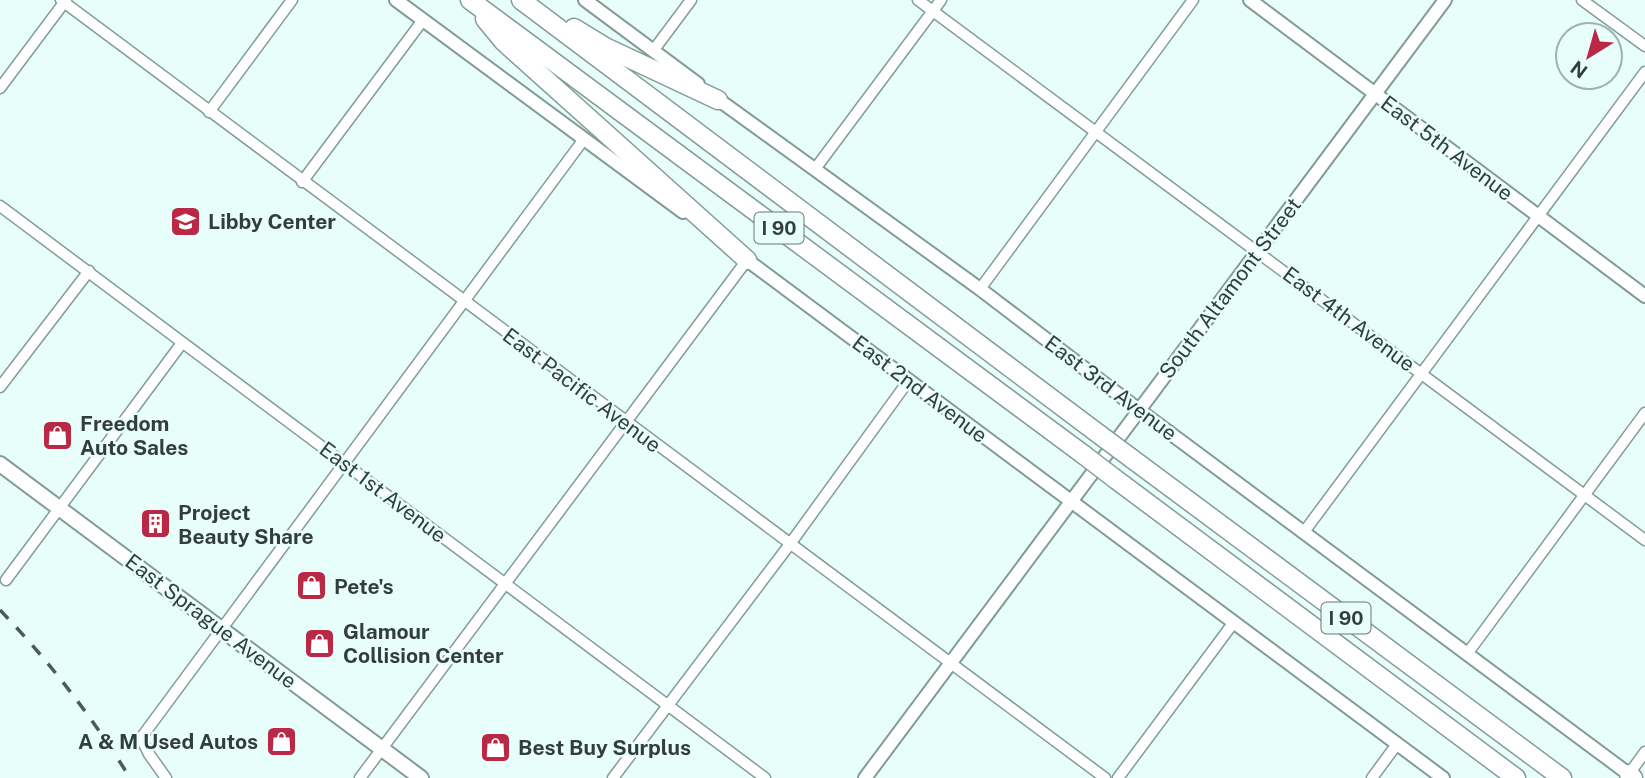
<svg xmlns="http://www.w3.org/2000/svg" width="1645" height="778" viewBox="0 0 1645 778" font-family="'Public Sans',sans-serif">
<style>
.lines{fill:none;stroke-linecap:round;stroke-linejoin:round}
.street-casing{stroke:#829c99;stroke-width:13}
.secondary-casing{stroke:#829c99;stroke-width:16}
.primary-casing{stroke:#829c99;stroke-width:18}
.highway-casing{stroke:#829c99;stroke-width:21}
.street{stroke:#fff;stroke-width:10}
.secondary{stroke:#fff;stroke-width:12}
.primary{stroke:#fff;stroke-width:14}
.highway{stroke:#fff;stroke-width:18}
.rail{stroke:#4d5a58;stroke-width:3.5;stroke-dasharray:12 12;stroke-linecap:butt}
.highway-bridge-casing{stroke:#829c99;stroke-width:21;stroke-linecap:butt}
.highway-bridge{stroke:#fff;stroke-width:18}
.labels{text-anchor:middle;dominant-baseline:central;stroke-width:5;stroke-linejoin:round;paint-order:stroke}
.shield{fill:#e8fefb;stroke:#697875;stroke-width:2}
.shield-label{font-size:19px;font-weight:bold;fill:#333e3c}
.street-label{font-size:21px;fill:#333e3c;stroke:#e8fefb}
.poi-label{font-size:21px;font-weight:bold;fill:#333e3c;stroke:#e8fefb;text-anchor:start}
</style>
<rect width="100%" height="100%" fill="#e8fefb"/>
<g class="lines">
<defs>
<g id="street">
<polyline points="61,0 1105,778"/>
<polyline points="918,0 1645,540"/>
<polyline points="1582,0 1645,46"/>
<polyline points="653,51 691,0"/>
<polyline points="0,88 66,0"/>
<polyline points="209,112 292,0"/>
<polyline points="815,169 941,0"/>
<polyline points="302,182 423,20"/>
<polyline points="0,206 765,778"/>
<polyline points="980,289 1193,0"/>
<polyline points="0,387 89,271"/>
<polyline points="1304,532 1645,72"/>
<polyline points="6,580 182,343"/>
<polyline points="1467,654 1645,413"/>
<polyline points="1629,774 1645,752"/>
<polyline points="166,778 149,754 141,738 584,139"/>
<polyline points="360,778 747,260"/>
<polyline points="613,778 790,544 909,380"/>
<polyline points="1118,778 1234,622"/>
<polyline points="1372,778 1397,744"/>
</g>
<g id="secondary">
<polyline points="396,0 683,212"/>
<polyline points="585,0 698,84"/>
<polyline points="1250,0 1645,296"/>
<polyline points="712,95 980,289 1139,410 1634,778"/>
<polyline points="743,257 1443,778"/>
<polyline points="865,778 1445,0"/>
</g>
<polyline id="primary" points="0,464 421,778"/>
<g id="highway">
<polyline points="470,0 1084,455"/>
<polyline points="521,0 1100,435"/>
<polyline points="485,19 504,42 747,260"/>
<polyline points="574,28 605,47 718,100"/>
<polyline points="1131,458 1562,778"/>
<polyline points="1114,478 1516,778"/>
<polyline points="1629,774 1633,778"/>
</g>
</defs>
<!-- street casing -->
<use href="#street" class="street-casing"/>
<!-- secondary casing -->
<use href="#secondary" class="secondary-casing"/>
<!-- primary casing -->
<use href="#primary" class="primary-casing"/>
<!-- highway casing -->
<use href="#highway" class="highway-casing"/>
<!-- street -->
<use href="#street" class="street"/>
<!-- secondary -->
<use href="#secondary" class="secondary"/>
<!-- primary -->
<use href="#primary" class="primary"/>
<!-- highway -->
<use href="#highway" class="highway"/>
<!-- rail -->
<path class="rail" d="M0,610C49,661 93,718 130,778"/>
<defs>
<g id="highway-bridge">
<polyline points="1100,435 1131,458"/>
<polyline points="1084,455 1114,478"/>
</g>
</defs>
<!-- highway-bridge casing -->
<use href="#highway-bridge" class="highway-bridge-casing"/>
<!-- highway-bridge -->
<use href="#highway-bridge" class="highway-bridge"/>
</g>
<!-- icons -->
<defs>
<symbol id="school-square" viewBox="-11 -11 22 22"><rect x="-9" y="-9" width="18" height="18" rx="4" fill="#b92844" stroke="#e8fefb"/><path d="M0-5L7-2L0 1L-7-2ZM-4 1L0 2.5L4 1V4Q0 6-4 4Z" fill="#fff"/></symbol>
<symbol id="shop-square" viewBox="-11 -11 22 22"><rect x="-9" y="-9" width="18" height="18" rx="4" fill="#b92844" stroke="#e8fefb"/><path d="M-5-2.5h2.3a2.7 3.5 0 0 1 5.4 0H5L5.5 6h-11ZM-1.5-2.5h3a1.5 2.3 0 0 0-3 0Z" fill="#fff"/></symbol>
<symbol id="building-square" viewBox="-11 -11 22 22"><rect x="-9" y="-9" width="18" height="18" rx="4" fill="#b92844" stroke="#e8fefb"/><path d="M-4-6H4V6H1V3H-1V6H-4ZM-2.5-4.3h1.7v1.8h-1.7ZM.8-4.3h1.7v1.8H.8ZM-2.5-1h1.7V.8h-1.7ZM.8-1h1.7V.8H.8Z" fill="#fff"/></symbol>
</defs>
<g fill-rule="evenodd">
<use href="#school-square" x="168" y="204" width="35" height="35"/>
<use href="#shop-square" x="40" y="418" width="35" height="35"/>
<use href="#building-square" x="138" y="506" width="35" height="35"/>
<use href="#shop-square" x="294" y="568" width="35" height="35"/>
<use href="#shop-square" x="302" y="626" width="35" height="35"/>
<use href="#shop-square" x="264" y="724" width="35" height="35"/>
<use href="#shop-square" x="478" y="730" width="35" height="35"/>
</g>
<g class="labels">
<!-- shield labels -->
<g class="shield">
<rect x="754.5" y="212.5" width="49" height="31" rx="5"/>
<rect x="1321.5" y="602.5" width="49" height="31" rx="5"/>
</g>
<g class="shield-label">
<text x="779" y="228">I 90</text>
<text x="1346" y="618">I 90</text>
</g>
<!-- street labels -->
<g class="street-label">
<text transform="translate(1447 148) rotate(37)">East 5th Avenue</text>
<text transform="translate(1230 288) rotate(-53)">South Altamont Street</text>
<text transform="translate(1349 319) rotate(37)">East 4th Avenue</text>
<text transform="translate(1111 388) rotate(37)">East 3rd Avenue</text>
<text transform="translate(920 389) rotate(37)">East 2nd Avenue</text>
<text transform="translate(582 390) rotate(37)">East Pacific Avenue</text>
<text transform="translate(383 492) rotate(37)">East 1st Avenue</text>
<text transform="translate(211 621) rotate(37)">East Sprague Avenue</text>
</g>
<!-- poi labels -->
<g class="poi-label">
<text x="208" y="221">Libby Center</text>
<text x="80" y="423">Freedom<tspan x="80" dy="24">Auto Sales</tspan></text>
<text x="178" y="512">Project<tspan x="178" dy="24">Beauty Share</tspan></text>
<text x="334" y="586">Pete's</text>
<text x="343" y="631">Glamour<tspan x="343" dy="24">Collision Center</tspan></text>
<text x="258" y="741" text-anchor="end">A &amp; M Used Autos</text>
<text x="518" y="747">Best Buy Surplus</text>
</g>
</g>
<!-- north arrow -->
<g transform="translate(1589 56) rotate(217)"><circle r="33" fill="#e8fefb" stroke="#a0b1af" stroke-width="2"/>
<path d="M0-5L12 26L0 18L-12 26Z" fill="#b92844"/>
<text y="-10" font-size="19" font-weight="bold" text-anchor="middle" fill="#333e3c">N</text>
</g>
</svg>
